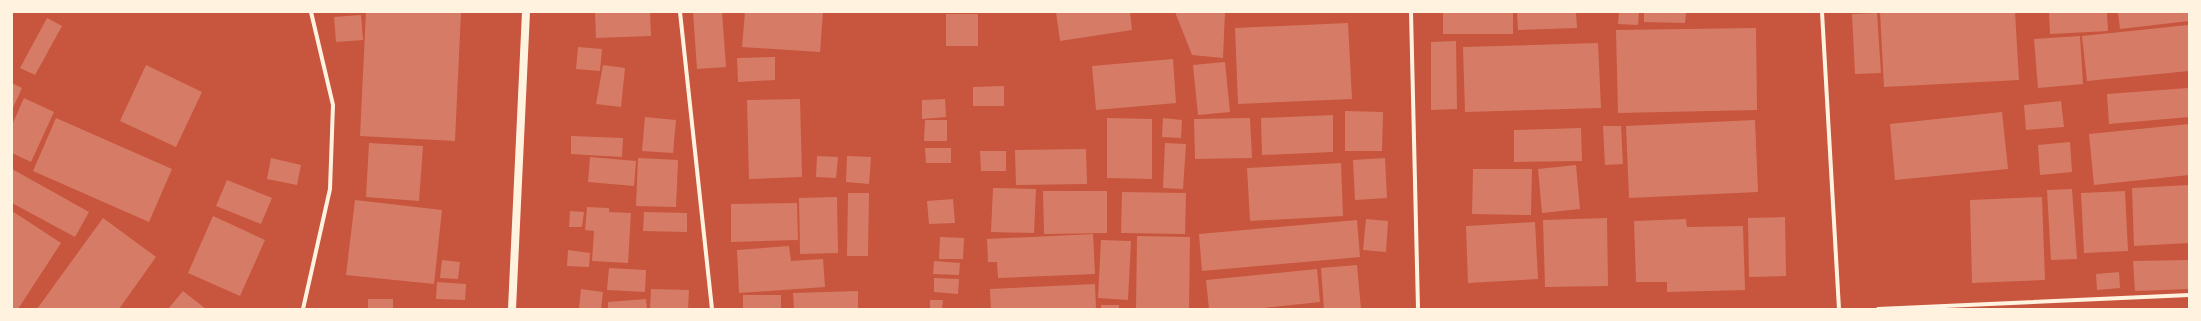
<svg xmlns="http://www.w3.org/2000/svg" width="2201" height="321" viewBox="0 0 2201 321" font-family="'Space Grotesk',sans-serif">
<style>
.building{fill:#d67c66}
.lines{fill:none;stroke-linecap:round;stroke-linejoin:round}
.minor{stroke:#fff3e0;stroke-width:4}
.secondary{stroke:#fff3e0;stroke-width:8}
</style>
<rect width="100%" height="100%" fill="#c8553d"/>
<!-- building -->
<g class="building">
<polygon points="366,12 461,12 455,141 360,136"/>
<polygon points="595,12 650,12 651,36 596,38"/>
<polygon points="693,12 722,12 726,67 697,69"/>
<polygon points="745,12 823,12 820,52 742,47"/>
<polygon points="1056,12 1130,12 1132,30 1060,41"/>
<polygon points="1175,12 1225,12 1223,58 1192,55"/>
<rect x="1443" y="12" width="70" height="22"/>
<polygon points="1517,12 1576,12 1577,28 1518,30"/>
<polygon points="1619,12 1639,12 1638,25 1618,24"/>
<polygon points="1644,12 1686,12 1685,23 1644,22"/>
<polygon points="1880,12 2015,12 2019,80 1884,87"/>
<polygon points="2049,12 2107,12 2108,31 2050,34"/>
<polygon points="2118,12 2189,12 2189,21 2120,29"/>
<polygon points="1877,13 1881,73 1855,74 1852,14"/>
<rect x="946" y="14" width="32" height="32"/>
<polygon points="361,15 363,40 336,42 334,17"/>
<polygon points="47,18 62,26 35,75 20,68"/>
<polygon points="1348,23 1352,99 1238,104 1235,28"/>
<polygon points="2188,25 2189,71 2087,81 2082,36"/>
<polygon points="1756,28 1757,110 1618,113 1616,30"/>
<polygon points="2080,36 2083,84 2038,88 2034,39"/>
<polygon points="1456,41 1457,109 1431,110 1431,42"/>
<polygon points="1598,43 1601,108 1465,112 1463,47"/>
<polygon points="578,47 602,49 600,71 576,69"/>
<polygon points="775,57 775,80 738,82 737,58"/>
<polygon points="1173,59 1176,103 1096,110 1092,66"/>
<polygon points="1225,62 1230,112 1198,115 1193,65"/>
<polygon points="146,65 202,92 176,147 120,121"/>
<polygon points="603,65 625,68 621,107 596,104"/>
<polygon points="12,83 22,88 12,110"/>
<polygon points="1004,86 1004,106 973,106 973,87"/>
<polygon points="2188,88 2189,117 2109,124 2107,94"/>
<polygon points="24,98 54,112 31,162 12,153 12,125"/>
<polygon points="800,99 802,177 749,179 747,100"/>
<polygon points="945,99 946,117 922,119 922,100"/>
<polygon points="2061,101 2064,127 2026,130 2024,105"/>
<polygon points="1345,111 1383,112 1382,151 1345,151"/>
<polygon points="2002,112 2008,169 1895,180 1890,124"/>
<polygon points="1333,115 1333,152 1262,155 1261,118"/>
<polygon points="645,117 676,120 673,153 642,151"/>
<polygon points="56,118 172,169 149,222 33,171"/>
<polygon points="1107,118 1152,119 1152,179 1107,178"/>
<polygon points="1163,118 1182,120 1181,138 1162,137"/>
<polygon points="1250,118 1252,158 1195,159 1194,119"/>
<polygon points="925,120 947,120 947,141 924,141"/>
<polygon points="1755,120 1758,192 1629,198 1626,126"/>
<polygon points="2189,124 2189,175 2094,185 2089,134"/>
<polygon points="1603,126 1621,126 1623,164 1605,165"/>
<polygon points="1581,128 1582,161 1514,162 1514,130"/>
<polygon points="571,136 623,138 622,157 571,154"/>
<polygon points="2070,142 2072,172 2040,175 2038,145"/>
<polygon points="369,143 423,146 419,201 366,197"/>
<polygon points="1165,143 1186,144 1183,189 1163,188"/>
<polygon points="925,148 951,148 951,163 926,163"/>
<polygon points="1086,149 1087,184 1016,185 1015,150"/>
<polygon points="980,151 1006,151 1006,171 981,171"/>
<polygon points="817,156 838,157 836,178 816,177"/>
<polygon points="847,156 871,157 869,184 846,182"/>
<polygon points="590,157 636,161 634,186 588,182"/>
<polygon points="271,158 301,165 297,185 267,179"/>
<polygon points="638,158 678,160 676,207 636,206"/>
<polygon points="1385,158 1387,198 1355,200 1353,160"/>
<polygon points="1341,163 1343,216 1250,221 1247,168"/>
<polygon points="1576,165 1580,209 1542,213 1538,169"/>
<polygon points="12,169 89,212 75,237 12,203"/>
<polygon points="1473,169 1532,169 1531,215 1472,214"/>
<polygon points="227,180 272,198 261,224 216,206"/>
<polygon points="2189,185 2189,243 2134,246 2132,188"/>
<polygon points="993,188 1036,189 1034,233 991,232"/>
<polygon points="2072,189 2077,259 2051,260 2047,190"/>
<polygon points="1043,191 1107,191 1107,233 1044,234"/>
<polygon points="2125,191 2128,251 2084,253 2081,193"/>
<polygon points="1122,192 1186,193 1185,234 1121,233"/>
<polygon points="848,193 869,193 868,256 847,256"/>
<polygon points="837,197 838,253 800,254 799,198"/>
<polygon points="2042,197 2045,280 1972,283 1970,200"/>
<polygon points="953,199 955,223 929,224 927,201"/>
<polygon points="355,200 442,210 434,284 346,275"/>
<polygon points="797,203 798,240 731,242 731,204"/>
<polygon points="587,207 609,208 609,212 631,213 628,263 592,261 594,231 585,230"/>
<polygon points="12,211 61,243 18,309 12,309"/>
<polygon points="570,211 584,212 582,227 569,227"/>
<polygon points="644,212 687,213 687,232 643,231"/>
<polygon points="213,216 265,240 240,296 188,273"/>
<polygon points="1785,217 1786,276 1749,277 1748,218"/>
<polygon points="103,218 156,257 119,309 37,309"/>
<polygon points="1607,218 1608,286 1545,287 1543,220"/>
<polygon points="1366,219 1388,221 1386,252 1363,250"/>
<polygon points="1686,219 1687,227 1743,226 1745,290 1667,292 1667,282 1636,282 1634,221"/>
<polygon points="1357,220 1360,257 1202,271 1199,234"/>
<polygon points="1535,222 1538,279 1468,283 1466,226"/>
<polygon points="1093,234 1095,274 998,278 997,262 988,262 987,239"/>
<polygon points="1137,236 1190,237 1189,309 1136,309"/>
<polygon points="940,237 964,238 963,259 939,259"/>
<polygon points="1101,240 1131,241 1128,300 1098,298"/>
<polygon points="789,246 791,261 823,259 825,287 739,293 737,250"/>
<polygon points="568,250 590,253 589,267 567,266"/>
<polygon points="442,260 460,262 458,279 440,278"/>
<polygon points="2189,260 2189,289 2135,291 2133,261"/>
<polygon points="934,261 960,263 959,275 933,274"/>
<polygon points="1357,265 1361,309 1324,309 1321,268"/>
<polygon points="609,268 646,270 645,292 607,290"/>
<polygon points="1317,269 1320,302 1254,309 1209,309 1206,280"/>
<polygon points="2119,272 2120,288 2097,290 2096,274"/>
<polygon points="934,278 959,279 958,294 934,292"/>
<polygon points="437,282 466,284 465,300 436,299"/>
<polygon points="1095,284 1096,309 991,309 990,289"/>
<polygon points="581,289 603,292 601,309 579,309"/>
<polygon points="651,289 689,290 688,309 650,309"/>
<polygon points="183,291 206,309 168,309"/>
<polygon points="858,291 858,309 794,309 793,293"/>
<rect x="743" y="295" width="38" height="14"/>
<rect x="368" y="299" width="25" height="10"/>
<polygon points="646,299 647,309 608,309 608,302"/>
<polygon points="930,300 943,300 942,309 930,309"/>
<rect x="1101" y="305" width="18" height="4"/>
</g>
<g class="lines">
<!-- minor -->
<g class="minor">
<polyline points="680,12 712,309"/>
<polyline points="1411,12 1418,309"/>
<polyline points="1822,12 1839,309"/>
<polyline points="303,309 330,189 333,105 311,12"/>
<polyline points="1878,309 2189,295"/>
</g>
<!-- secondary -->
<polyline class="secondary" points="512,309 526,12"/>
</g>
<!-- border -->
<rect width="2201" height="321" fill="none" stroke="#fff3e0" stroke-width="26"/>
</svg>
